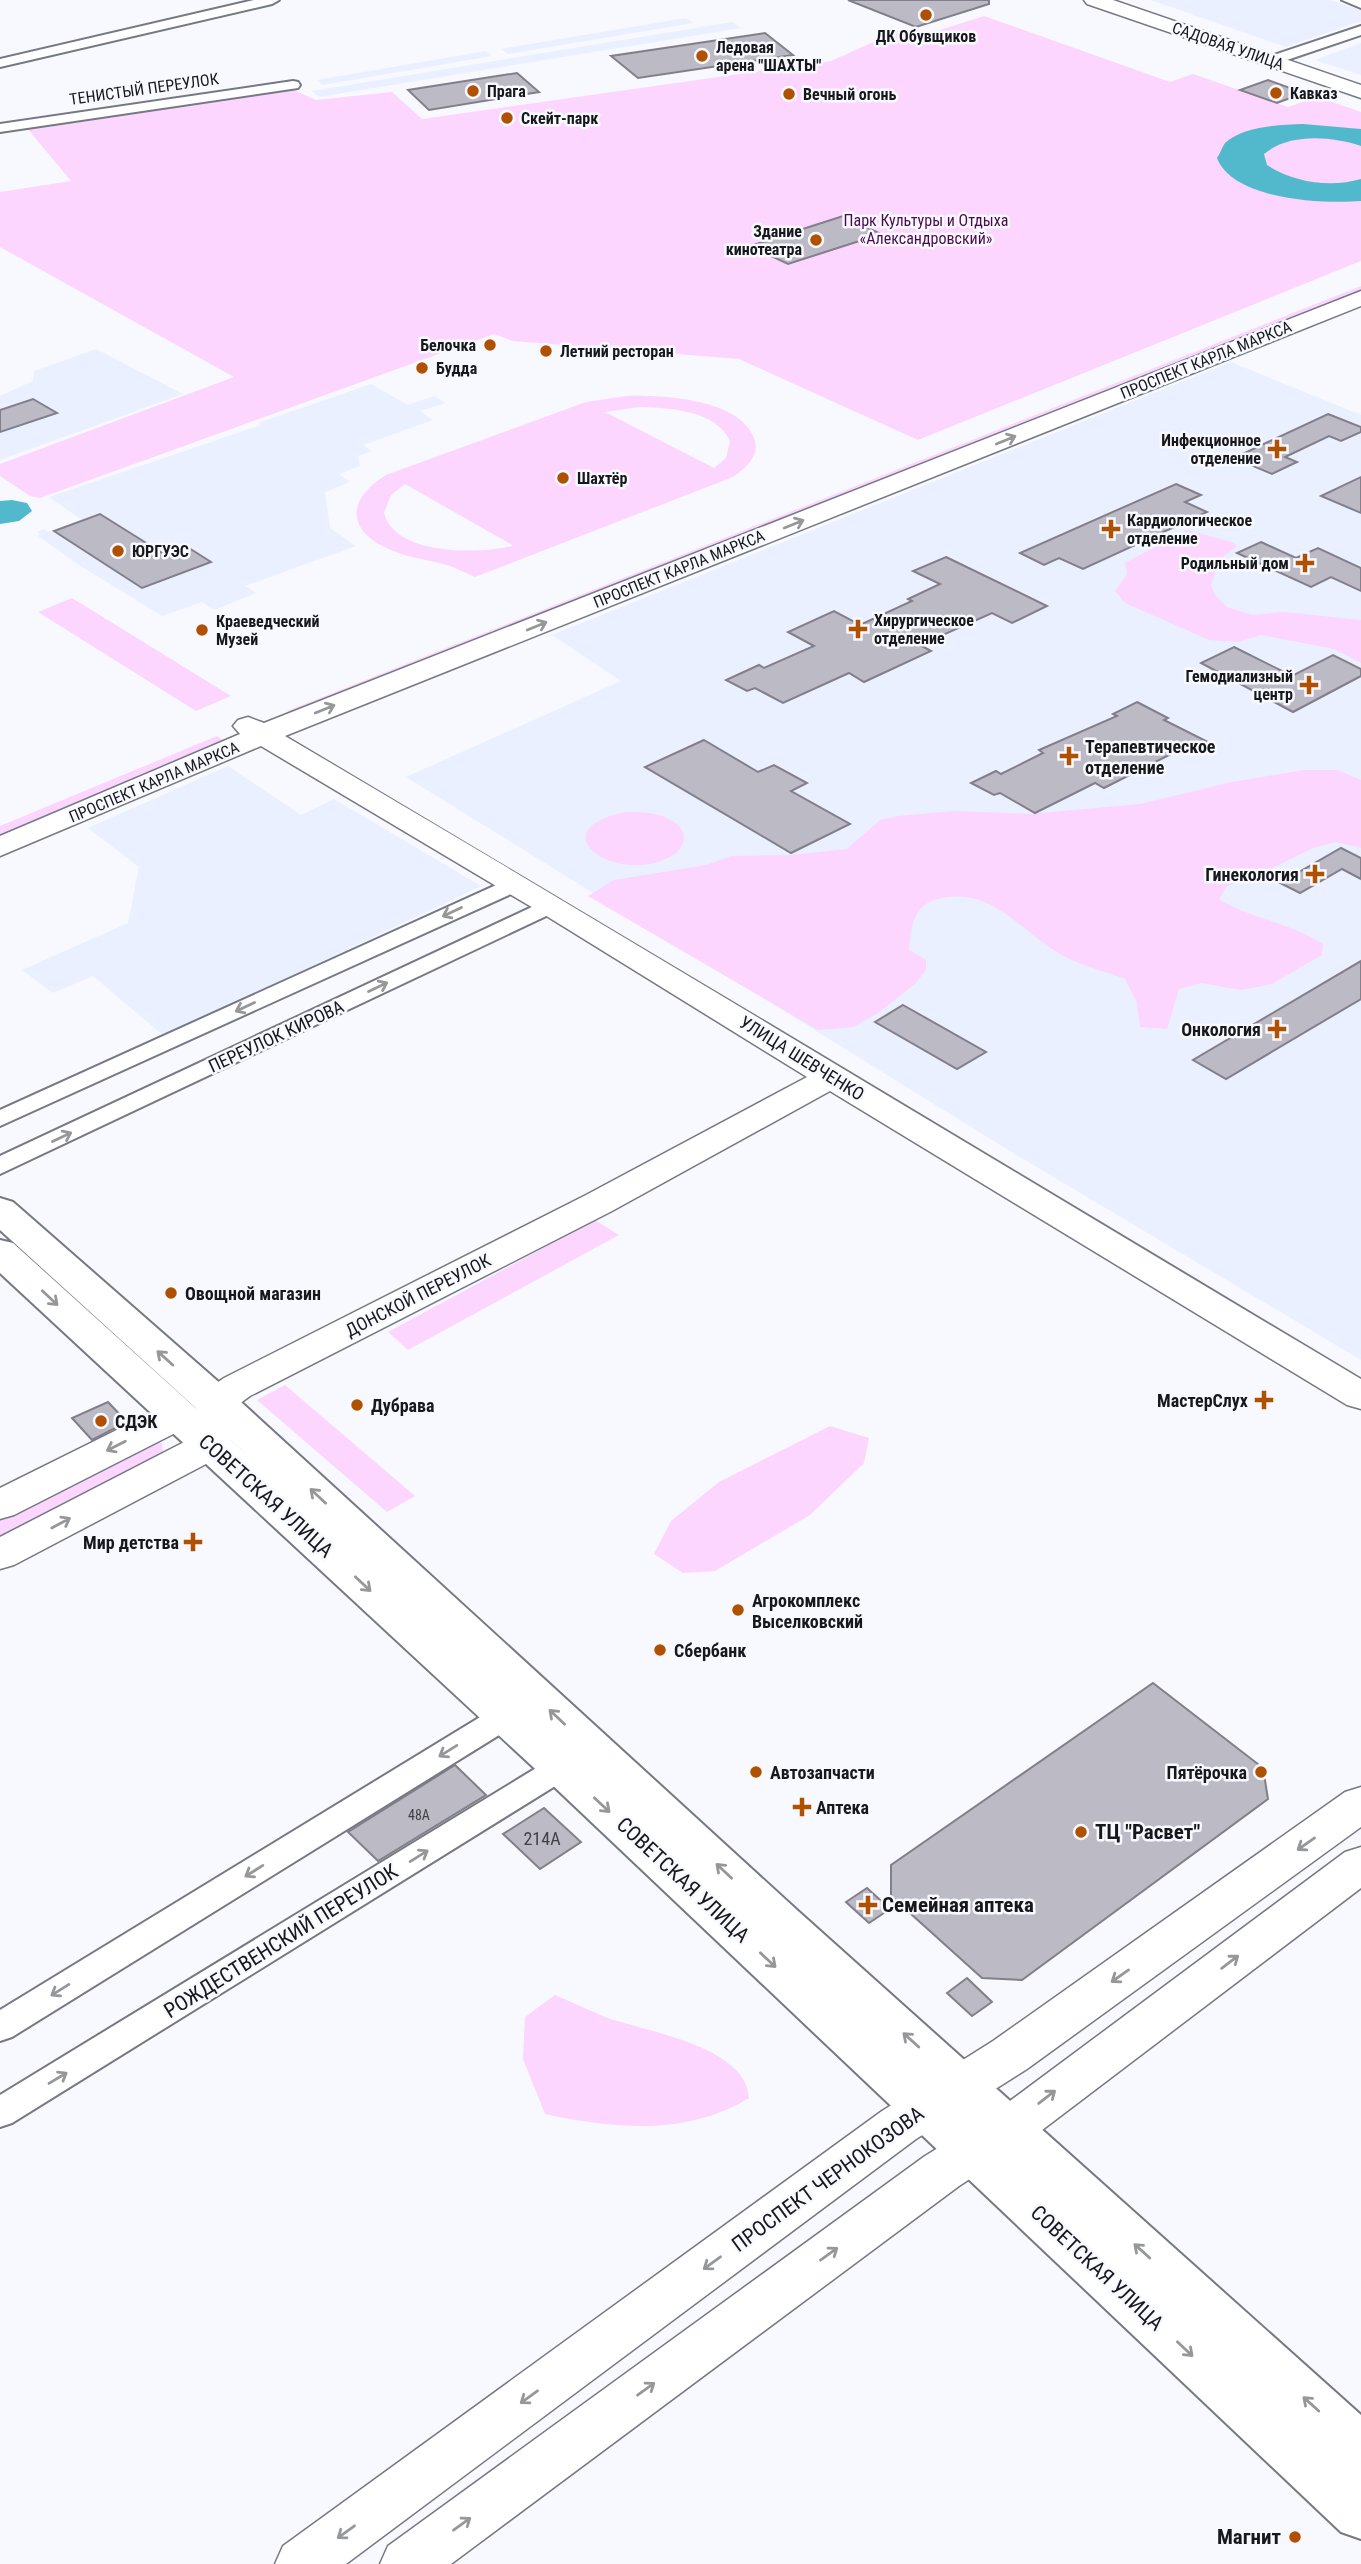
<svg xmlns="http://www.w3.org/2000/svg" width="1361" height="2564" viewBox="0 0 1361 2564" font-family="'Roboto Condensed',sans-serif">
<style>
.built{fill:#eaf0ff}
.green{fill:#fcd6fe;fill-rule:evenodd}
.water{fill:#52b9cd}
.building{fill:#bcbac5;stroke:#827f8a;stroke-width:2}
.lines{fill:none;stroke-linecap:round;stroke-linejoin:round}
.street-casing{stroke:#757983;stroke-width:4}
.secondary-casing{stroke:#757983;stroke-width:3}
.primary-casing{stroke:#757983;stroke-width:4}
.street{fill:#fff;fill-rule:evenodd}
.secondary{fill:#fff;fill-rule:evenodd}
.primary{fill:#fff;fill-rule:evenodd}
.oneway{stroke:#969799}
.poi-dot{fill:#b05102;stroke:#f7f9fe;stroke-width:2.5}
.labels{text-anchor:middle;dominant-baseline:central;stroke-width:5;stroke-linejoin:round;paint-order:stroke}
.number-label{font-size:14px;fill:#404046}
.far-poi-label{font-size:16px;font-weight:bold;fill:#16181c;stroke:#f7f9fe;text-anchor:start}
.far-street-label{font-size:16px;fill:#16181c;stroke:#f7f9fe}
.far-park-label{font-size:16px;fill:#4c0950;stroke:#f7f9fe}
.poi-label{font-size:18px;font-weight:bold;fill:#16181c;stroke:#f7f9fe;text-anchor:start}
.street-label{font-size:18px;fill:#16181c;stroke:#f7f9fe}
.near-number-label{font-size:18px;fill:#404046}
.near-street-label{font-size:21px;fill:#16181c;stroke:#f7f9fe}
.near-poi-label{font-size:21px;font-weight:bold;fill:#16181c;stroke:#f7f9fe;text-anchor:start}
</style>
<rect width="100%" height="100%" fill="#f7f9fe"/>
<!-- built -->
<g class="built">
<polygon points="1151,0 1330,0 1361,10 1361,21 1286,47"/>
<polygon points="686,18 693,23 508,54 501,49"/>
<polygon points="732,22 741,28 319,97 312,91"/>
<polygon points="1361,43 1361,75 1315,60"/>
<polygon points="486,51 492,56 322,85 317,80"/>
<polygon points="96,349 183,394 0,460 0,396 33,381 34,371"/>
<polygon points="1231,362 1361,415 1361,1360 1013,1153 406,777 621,681 552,635"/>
<polygon points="371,384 408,405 434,396 446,403 420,411 433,420 363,445 372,451 358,456 360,466 339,474 350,482 325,492 330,528 356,546 245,586 256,593 214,610 202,602 162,616 79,565 38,536 40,534 37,532 44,529 48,532 82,520 49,497 261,425 258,423"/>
<polygon points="228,766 301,815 334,799 481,886 164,1036 93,976 53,993 22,970 128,923 139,867 88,828"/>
</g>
<!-- green -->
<g class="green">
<polygon points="984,16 1170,82 1193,74 1288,107 1318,97 1361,112 1361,261 918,440 739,359 513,341 494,334 40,498 30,496 0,476 0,464 234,377 0,247 0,192 71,181 27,128 289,88 316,100 392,92 422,119 831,61 900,30 918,37"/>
<polygon points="1361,286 1361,291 294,715 287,711"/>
<path d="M626,396C660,395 739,398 754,438C761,455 746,468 733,477L475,577C463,572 451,565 439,563C423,559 407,557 391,550C347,532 345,500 386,475L586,402ZM640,407C669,408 716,410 730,441L726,458L714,468L605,412ZM405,484L512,545V546C479,554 395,556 384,513L391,495Z"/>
<polygon points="1187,530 1232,542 1237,546 1219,560 1211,585 1215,595 1227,607 1252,615 1283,612 1361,620 1361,663 1334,649 1261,635 1238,642 1209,640 1125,603 1115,591 1127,574 1125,563"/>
<polygon points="72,598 231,696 196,711 38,612"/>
<polygon points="217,736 230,744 0,840 0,826"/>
<path d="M1304,770H1337L1361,780V848L1336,842L1313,848L1254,877L1227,886L1219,899C1251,919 1291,923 1323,944L1322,955L1272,984L1241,990L1202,983L1179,989L1167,1029L1140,1027L1137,1003L1125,979C1104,971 1079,965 1060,954C1018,929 991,886 938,899C913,905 911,927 909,950L926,960V970L915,984L878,1013L853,1027L818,1030L588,896L614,880L706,865L732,856L790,855L847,849L880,820L898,816L954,811L1029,814L1140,804L1232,782Z"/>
<path d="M625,812C637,812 650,812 662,816C693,827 690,850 661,861C608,880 542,830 625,812Z"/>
<polygon points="595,1220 619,1235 408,1350 388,1332"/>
<polygon points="285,1385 415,1496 387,1512 257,1400"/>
<polygon points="830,1426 869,1438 864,1463 810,1515 715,1571 683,1573 654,1554 671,1521 719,1482"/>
<polygon points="154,1441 162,1443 163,1453 154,1460 0,1541 0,1514"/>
<path d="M555,1995C572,2002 588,2010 605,2017C644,2031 747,2046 749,2098C687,2136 614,2129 545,2114L523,2059L525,2017Z"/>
</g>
<!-- water -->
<g class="water">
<path d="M1303,124L1361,129V146C1331,136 1289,133 1264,154L1267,165C1293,182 1330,188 1361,179V201C1323,204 1233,200 1217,158C1220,154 1222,147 1225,143C1244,126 1279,125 1303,124Z"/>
<polygon points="12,500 27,503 32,511 19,521 0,524 0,501"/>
</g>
<!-- building -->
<g class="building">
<polygon points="848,0 989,0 989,4 916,27"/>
<polygon points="765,33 793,55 638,78 611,56"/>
<polygon points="517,73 539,92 429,110 408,90"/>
<polygon points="1268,80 1304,93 1277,103 1240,90"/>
<polygon points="843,216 881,234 788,264 750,246"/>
<polygon points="33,399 57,413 0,432 0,410"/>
<polygon points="1328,414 1361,427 1361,432 1341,441 1329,436 1285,457 1297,462 1272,474 1234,458"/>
<polygon points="1361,477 1361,513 1321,496"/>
<polygon points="1176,484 1201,495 1185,502 1207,512 1083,569 1059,558 1044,565 1020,553"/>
<polygon points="100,514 167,556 189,548 211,562 142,588 54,531"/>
<polygon points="1261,542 1296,558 1318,548 1361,568 1361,591 1331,577 1311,587 1237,553"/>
<polygon points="946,557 1047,606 1012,623 992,613 920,645 931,651 864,682 849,673 783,703 755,688 747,691 726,680 759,665 764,668 814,646 788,632 834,611 860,625 912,601 908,599 940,584 913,571"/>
<polygon points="1234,647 1292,676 1333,655 1361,669 1361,676 1293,712 1201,663"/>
<polygon points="1137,702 1168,718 1164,720 1206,741 1184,753 1179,750 1104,788 1095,783 1035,813 1000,793 994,795 971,783 996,771 1001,774 1043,753 1039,750 1117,716 1113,714"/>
<polygon points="704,740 758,772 774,765 807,783 791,791 850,824 791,853 645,767"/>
<polygon points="1341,848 1361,858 1361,879 1342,869 1300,893 1280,883"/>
<polygon points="1361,961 1361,999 1226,1079 1193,1060"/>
<polygon points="903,1005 986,1052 957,1069 875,1022"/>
<polygon points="108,1402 127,1422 92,1440 72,1418"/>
<polygon points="1153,1683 1263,1768 1268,1799 1022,1980 982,1978 891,1896 891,1865"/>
<polygon points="455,1765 486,1795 378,1861 348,1832"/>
<polygon points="544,1808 581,1842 540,1869 503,1834"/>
<polygon points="867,1888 890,1909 869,1923 846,1902"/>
<polygon points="967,1978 992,2002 972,2016 947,1993"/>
</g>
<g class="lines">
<defs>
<g id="street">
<polygon points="254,0 279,0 272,4 0,67 0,59"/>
<polygon points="1342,0 1361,0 1361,8"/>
<polygon points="1361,26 1361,35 1275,64 1270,65 1263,61 1265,58"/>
<polygon points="293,81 298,82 300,85 298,88 0,132 0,124"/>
<polygon points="514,877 522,879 525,884 522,889 0,1126 0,1110"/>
<polygon points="551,898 559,900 562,905 559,910 0,1174 0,1156"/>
<polygon points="506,1705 517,1708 521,1716 517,1724 12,2037 0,2041 0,2010 495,1708"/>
<polygon points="562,1755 573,1759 577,1767 573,1775 12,2123 0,2127 0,2095 551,1759"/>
</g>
<g id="secondary">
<polygon points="1084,0 1113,0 1361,85 1361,98 1087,4"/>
<path d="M1361,291V306L285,736C646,948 1001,1165 1361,1379V1409L1347,1405L830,1091L612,1211L250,1396L235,1407L230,1445L225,1454L14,1565L0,1569V1537L192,1438L195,1418L191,1425L14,1515L0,1519V1488L163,1407L177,1403L191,1407L195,1414C198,1395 208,1389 224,1378L586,1195L807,1077L540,912L261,746L0,856V836L240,734L233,726L238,720L248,717L264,723Z"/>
<polygon points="1361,1787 1361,1827 1027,2069 916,2139 346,2564 275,2564 283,2546 882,2111 993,2041 1345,1792"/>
<polygon points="1361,1847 1361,1888 1025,2143 959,2186 451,2564 380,2564 388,2546 925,2156 991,2115 1345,1852"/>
</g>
<polygon id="primary" points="0,1198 13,1202 230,1392 798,1911 1361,2415 1361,2539 1341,2532 546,1779 0,1273 0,1240 13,1243 286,1490 0,1230"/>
</defs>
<!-- street casing -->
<use href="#street" class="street-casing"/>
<!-- secondary casing -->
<use href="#secondary" class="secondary-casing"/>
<!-- primary casing -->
<use href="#primary" class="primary-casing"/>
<!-- street -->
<use href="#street" class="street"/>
<!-- secondary -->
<use href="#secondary" class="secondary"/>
<!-- primary -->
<use href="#primary" class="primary"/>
</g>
<!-- one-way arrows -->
<defs><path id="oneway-shaft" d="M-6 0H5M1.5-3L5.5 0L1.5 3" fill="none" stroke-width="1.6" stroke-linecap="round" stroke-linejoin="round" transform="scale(1.75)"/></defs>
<g class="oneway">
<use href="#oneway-shaft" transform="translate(1006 440) rotate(-22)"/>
<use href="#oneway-shaft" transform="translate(794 524) rotate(-22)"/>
<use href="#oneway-shaft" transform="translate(537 626) rotate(-22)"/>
<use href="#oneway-shaft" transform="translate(325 709) rotate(-22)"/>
<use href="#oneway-shaft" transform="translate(452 912) rotate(155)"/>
<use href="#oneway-shaft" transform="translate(378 987) rotate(-25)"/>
<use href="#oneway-shaft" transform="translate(245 1007) rotate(155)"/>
<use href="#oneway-shaft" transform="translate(62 1137) rotate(-25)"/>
<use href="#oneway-shaft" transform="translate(50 1298) rotate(43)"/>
<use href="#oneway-shaft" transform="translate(165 1358) rotate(-138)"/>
<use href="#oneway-shaft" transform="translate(116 1446) rotate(153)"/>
<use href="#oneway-shaft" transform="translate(318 1496) rotate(-137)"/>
<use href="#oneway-shaft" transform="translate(61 1523) rotate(-28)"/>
<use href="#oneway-shaft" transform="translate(363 1584) rotate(43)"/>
<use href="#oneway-shaft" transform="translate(557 1717) rotate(-137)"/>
<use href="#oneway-shaft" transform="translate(448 1751) rotate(148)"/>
<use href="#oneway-shaft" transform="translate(602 1805) rotate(43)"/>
<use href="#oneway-shaft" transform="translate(1306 1844) rotate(145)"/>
<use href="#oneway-shaft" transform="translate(419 1856) rotate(-32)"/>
<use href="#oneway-shaft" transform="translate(254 1871) rotate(148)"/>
<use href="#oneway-shaft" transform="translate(724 1871) rotate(-137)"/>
<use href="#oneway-shaft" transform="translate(768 1960) rotate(43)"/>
<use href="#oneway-shaft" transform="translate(1230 1962) rotate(-37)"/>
<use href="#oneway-shaft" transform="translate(1120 1976) rotate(145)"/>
<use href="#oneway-shaft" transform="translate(60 1990) rotate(148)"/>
<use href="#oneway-shaft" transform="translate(911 2040) rotate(-138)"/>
<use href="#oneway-shaft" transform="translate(58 2078) rotate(-31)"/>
<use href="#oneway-shaft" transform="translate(1047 2097) rotate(-38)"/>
<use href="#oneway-shaft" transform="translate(1142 2251) rotate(-138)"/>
<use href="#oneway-shaft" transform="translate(829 2254) rotate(-36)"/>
<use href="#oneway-shaft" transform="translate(712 2263) rotate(144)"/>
<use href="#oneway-shaft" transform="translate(1185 2349) rotate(43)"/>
<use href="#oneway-shaft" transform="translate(646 2389) rotate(-36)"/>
<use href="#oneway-shaft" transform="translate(529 2397) rotate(144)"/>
<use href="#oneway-shaft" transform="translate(1311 2404) rotate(-138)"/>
<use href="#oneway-shaft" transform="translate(462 2524) rotate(-36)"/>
<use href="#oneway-shaft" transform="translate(346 2532) rotate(144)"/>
</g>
<!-- markers -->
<g class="poi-dot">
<circle cx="926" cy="15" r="7"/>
<circle cx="702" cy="56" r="7"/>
<circle cx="473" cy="91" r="7"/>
<circle cx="1276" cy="93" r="7"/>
<circle cx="789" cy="94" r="7"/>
<circle cx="507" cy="118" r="7"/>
<circle cx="816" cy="240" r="7"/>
<circle cx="490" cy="345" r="7"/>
<circle cx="546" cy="351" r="7"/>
<circle cx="422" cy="368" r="7"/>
<path d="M1273.5 438.5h7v7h7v7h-7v7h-7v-7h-7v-7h7z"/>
<circle cx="563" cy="478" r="7"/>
<path d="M1107.5 518.5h7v7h7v7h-7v7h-7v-7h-7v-7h7z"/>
<circle cx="118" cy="551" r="7"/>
<path d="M1301.5 552.5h7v7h7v7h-7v7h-7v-7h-7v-7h7z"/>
<path d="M854.5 618.5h7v7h7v7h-7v7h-7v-7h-7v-7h7z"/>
<circle cx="202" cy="630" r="7"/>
<path d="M1305.5 674.5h7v7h7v7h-7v7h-7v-7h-7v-7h7z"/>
<path d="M1065.5 745.5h7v7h7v7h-7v7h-7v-7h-7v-7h7z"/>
<path d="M1311.5 863.5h7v7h7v7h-7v7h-7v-7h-7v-7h7z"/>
<path d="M1273.5 1018.5h7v7h7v7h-7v7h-7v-7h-7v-7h7z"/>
<circle cx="171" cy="1293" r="7"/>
<path d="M1260.5 1389.5h7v7h7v7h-7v7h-7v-7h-7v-7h7z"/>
<circle cx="357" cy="1405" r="7"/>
<circle cx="101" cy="1421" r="7"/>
<path d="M189.5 1531.5h7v7h7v7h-7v7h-7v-7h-7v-7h7z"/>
<circle cx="738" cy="1610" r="7"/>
<circle cx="660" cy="1650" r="7"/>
<circle cx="756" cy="1772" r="7"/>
<circle cx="1261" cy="1772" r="7"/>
<path d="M798.5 1796.5h7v7h7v7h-7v7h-7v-7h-7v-7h7z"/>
<circle cx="1081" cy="1832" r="7"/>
<path d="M864.5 1894.5h7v7h7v7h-7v7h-7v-7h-7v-7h7z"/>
<circle cx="1295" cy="2537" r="7"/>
</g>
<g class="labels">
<!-- number labels -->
<g class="number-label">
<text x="419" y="1815">48А</text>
</g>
<!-- far-poi labels -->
<g class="far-poi-label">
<text x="926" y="36" text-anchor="middle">ДК Обувщиков</text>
<text x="716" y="47">Ледовая<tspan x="716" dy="18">арена "ШАХТЫ"</tspan></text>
<text x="487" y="91">Прага</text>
<text x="1290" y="93">Кавказ</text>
<text x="803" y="94">Вечный огонь</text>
<text x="521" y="118">Скейт-парк</text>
<text x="802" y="231" text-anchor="end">Здание<tspan x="802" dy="18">кинотеатра</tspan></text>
<text x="476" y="345" text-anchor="end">Белочка</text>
<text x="560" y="351">Летний ресторан</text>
<text x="436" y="368">Будда</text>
<text x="1261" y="440" text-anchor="end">Инфекционное<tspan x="1261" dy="18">отделение</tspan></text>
<text x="577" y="478">Шахтёр</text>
<text x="1127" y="520">Кардиологическое<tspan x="1127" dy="18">отделение</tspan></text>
<text x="132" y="551">ЮРГУЭС</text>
<text x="1289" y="563" text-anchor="end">Родильный дом</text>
<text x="874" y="620">Хирургическое<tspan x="874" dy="18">отделение</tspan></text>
<text x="216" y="621">Краеведческий<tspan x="216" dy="18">Музей</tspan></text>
<text x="1293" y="676" text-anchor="end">Гемодиализный<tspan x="1293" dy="18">центр</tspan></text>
</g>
<!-- far-street labels -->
<g class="far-street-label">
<text transform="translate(1228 46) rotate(19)">САДОВАЯ УЛИЦА</text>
<text transform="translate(144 89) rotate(-8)">ТЕНИСТЫЙ ПЕРЕУЛОК</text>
<text transform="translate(1206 360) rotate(-22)">ПРОСПЕКТ КАРЛА МАРКСА</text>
<text transform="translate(679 569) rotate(-22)">ПРОСПЕКТ КАРЛА МАРКСА</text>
<text transform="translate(154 782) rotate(-23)">ПРОСПЕКТ КАРЛА МАРКСА</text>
</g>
<!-- far-park labels -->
<g class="far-park-label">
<text x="926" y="220">Парк Культуры и Отдыха<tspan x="926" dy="18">«Александровский»</tspan></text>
</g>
<!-- poi labels -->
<g class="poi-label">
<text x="1085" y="746">Терапевтическое<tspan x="1085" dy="21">отделение</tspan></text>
<text x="1299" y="874" text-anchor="end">Гинекология</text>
<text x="1261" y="1029" text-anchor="end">Онкология</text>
<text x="185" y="1293">Овощной магазин</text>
<text x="1248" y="1400" text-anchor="end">МастерСлух</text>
<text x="371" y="1405">Дубрава</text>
<text x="115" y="1421">СДЭК</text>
<text x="179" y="1542" text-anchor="end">Мир детства</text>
<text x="752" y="1600">Агрокомплекс<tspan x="752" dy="21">Выселковский</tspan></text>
<text x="674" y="1650">Сбербанк</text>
<text x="770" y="1772">Автозапчасти</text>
<text x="1247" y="1772" text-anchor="end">Пятёрочка</text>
<text x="816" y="1807">Аптека</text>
</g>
<!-- street labels -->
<g class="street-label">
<text transform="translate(276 1036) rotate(-25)">ПЕРЕУЛОК КИРОВА</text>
<text transform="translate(802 1058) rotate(32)">УЛИЦА ШЕВЧЕНКО</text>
<text transform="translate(418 1295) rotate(-27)">ДОНСКОЙ ПЕРЕУЛОК</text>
</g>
<!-- near-number labels -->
<g class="near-number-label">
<text x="542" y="1838">214А</text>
</g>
<!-- near-street labels -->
<g class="near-street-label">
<text transform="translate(266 1496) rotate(42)">СОВЕТСКАЯ УЛИЦА</text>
<text transform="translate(683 1880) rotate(43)">СОВЕТСКАЯ УЛИЦА</text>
<text transform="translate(281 1941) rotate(-32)">РОЖДЕСТВЕНСКИЙ ПЕРЕУЛОК</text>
<text transform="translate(828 2179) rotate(-36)">ПРОСПЕКТ ЧЕРНОКОЗОВА</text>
<text transform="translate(1097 2268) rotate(43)">СОВЕТСКАЯ УЛИЦА</text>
</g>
<!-- near-poi labels -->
<g class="near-poi-label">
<text x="1095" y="1832">ТЦ "Расвет"</text>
<text x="882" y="1905">Семейная аптека</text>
<text x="1281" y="2537" text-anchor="end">Магнит</text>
</g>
</g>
</svg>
